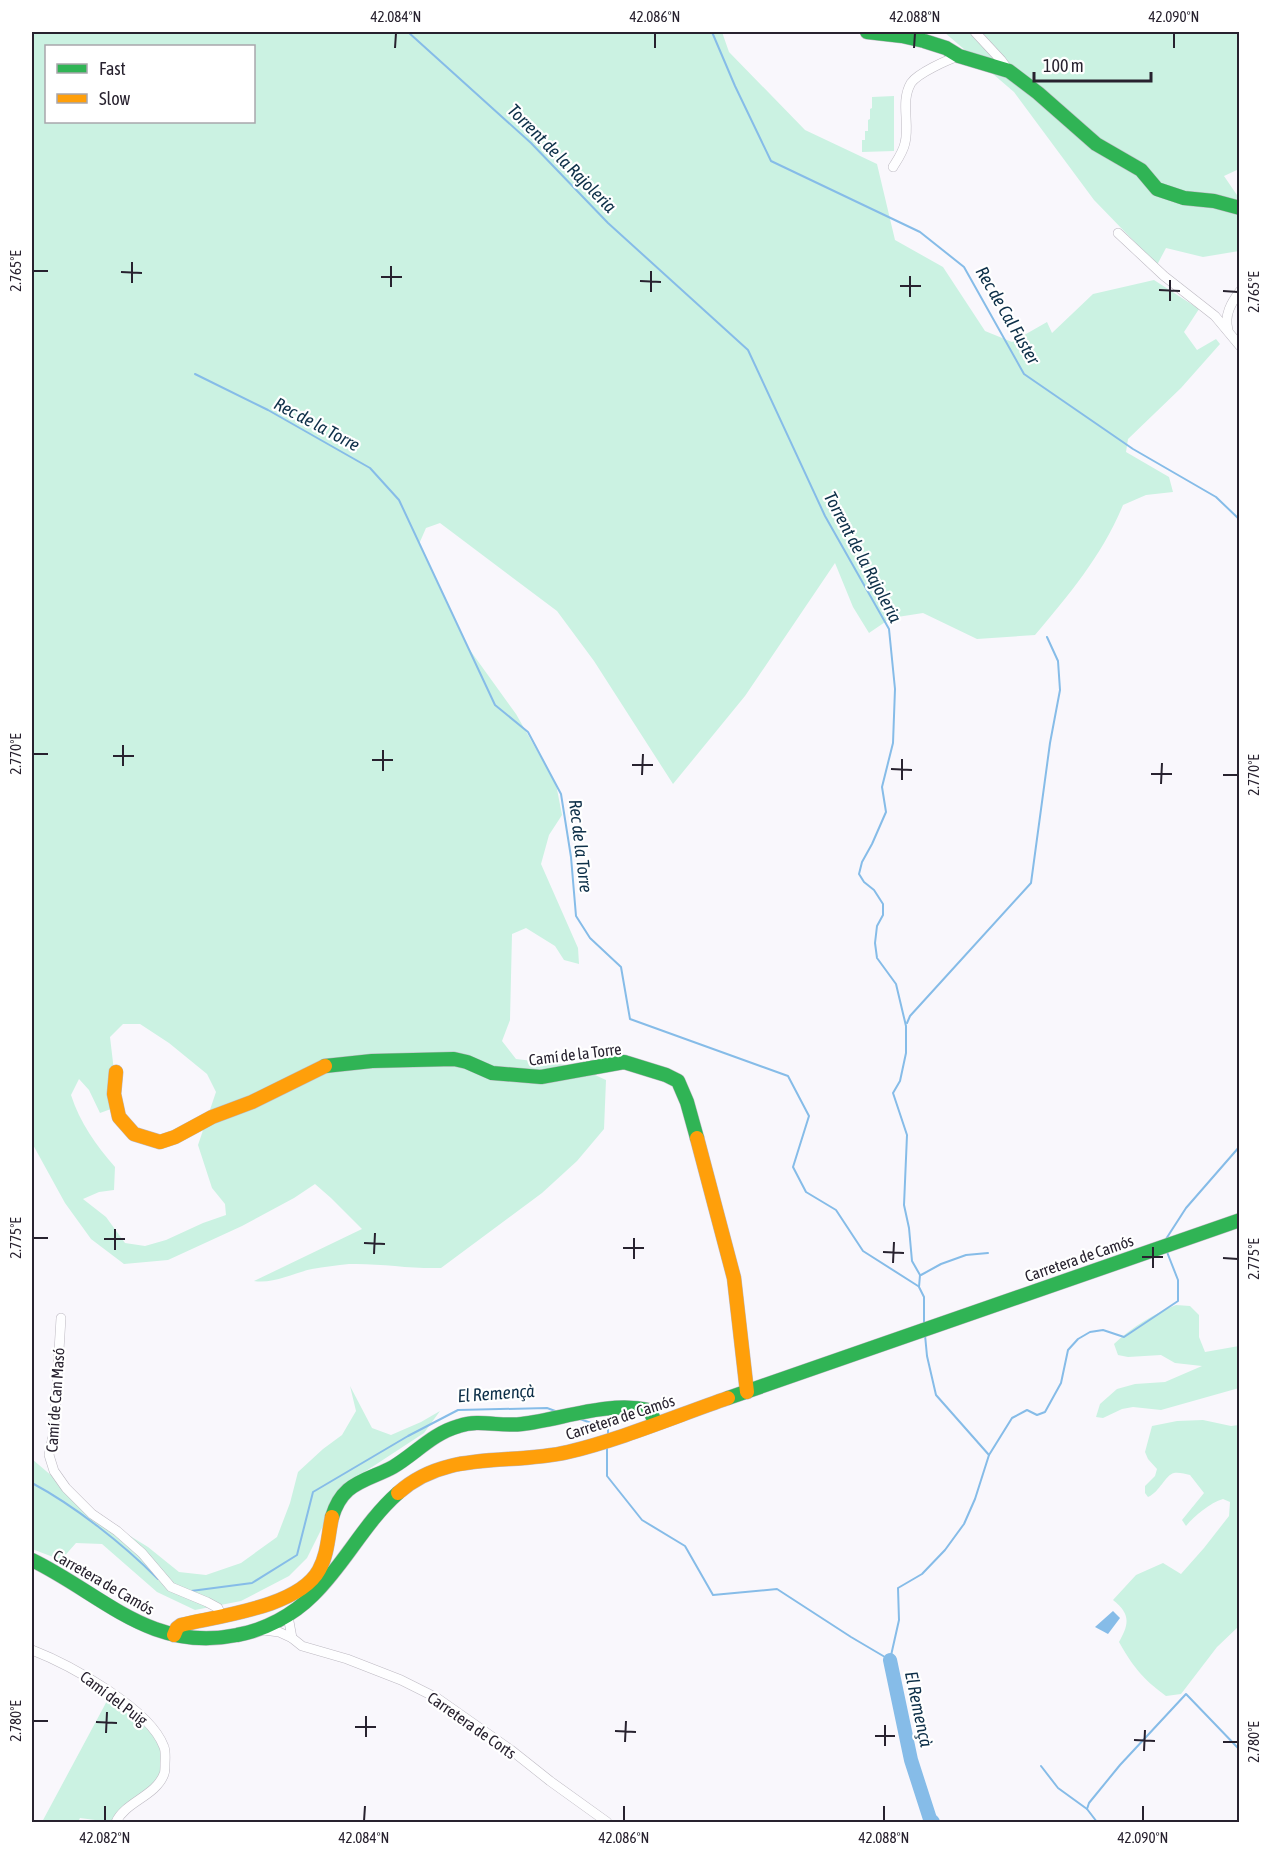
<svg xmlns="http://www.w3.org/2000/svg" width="1271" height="1854" viewBox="0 0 1271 1854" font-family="'Asap Condensed',sans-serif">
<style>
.green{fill:#cbf2e2;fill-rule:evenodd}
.water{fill:#86bce8}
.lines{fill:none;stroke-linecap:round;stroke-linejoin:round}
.stream{stroke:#86bce8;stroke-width:2}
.river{stroke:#86bce8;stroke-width:14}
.street-casing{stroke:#bdb9c2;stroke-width:10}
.fast-casing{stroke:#bdb9c2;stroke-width:15}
.slow-casing{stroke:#bdb9c2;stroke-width:15}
.street{stroke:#fefeff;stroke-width:9}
.fast{stroke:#30b455;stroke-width:14}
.slow{stroke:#ff9f0a;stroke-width:14}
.ticks{fill:none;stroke:#28222f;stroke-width:2}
.labels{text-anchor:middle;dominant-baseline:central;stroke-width:4.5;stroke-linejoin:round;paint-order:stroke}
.street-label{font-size:16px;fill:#28222f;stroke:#fff}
.water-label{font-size:18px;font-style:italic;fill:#0d2f48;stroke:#fff}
.neatline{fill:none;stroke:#28222f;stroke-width:2}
.ticks-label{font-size:15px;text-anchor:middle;fill:#28222f}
</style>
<rect width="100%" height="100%" fill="#f9f7fc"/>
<!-- green -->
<g class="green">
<path d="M32,32H722L729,52L805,130L877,164L895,240L943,267L985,331L1012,342L1047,322L1052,333L1093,294L1154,280L1199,309L1184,332L1197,350L1216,339L1220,344L1181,388L1128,439L1126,452L1169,477L1173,492L1146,495L1123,505C1103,554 1069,595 1035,635L977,639L923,613L891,618L869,633L853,607L835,563L745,696L673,784L594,661L557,611L440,523L426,528L419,544L467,646L516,714L556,784L562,815L549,835L541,864L578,948L579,964L564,960L555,946L526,928L512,934L510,1020L502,1041L516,1059L575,1066L606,1080L604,1129L577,1161L542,1193L441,1268C410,1269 380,1263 349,1264C337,1265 324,1267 312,1269C293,1273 274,1284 254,1281L362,1229L331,1198L315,1184L294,1198L242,1226L168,1260L124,1264L91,1239L65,1203L32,1143ZM46,46H254V122H46ZM123,1024H140L169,1043L207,1074L216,1092L198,1145L212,1188L225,1204L226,1215L203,1223L166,1240L145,1246L125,1243L106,1217L83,1199L99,1192L114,1190L115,1167C96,1145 80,1123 71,1095L79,1079L89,1090L100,1113L111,1109L114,1071L110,1037Z"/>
<polygon points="944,32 1239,32 1239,169 1224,176 1239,198 1239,251 1203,257 1166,248 1157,265 1094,200 1014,92"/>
<polygon points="894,96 894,151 862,152 862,140 865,140 865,131 868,131 868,120 870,119 870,109 872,108 872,97"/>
<path d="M1176,1305L1190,1306L1199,1315V1337L1205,1352L1239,1346V1388L1161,1410L1133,1407L1122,1409L1103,1418L1096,1417L1100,1404L1117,1389L1135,1384L1165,1382L1202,1366L1175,1363L1161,1355L1128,1357L1118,1355L1114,1344C1132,1327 1154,1314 1176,1305Z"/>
<polygon points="350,1386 372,1428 391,1435 421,1422 440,1411 424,1433 343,1486 307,1558 289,1576 241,1601 195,1610 157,1592 102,1544 76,1543 61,1560 32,1549 32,1459 101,1518 148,1547 179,1572 206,1575 241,1563 277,1537 290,1503 298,1472 323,1449 342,1435 356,1411"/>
<path d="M1203,1420L1231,1426L1239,1425V1626L1217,1647L1181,1694L1166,1696C1143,1679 1133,1667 1119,1642C1129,1624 1131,1614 1113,1600L1136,1575L1163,1563L1181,1574L1204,1548L1229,1516L1230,1502L1223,1499C1210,1503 1195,1515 1186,1526L1182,1520L1204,1493L1190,1475C1185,1474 1179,1472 1174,1473C1165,1475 1160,1492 1148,1497L1145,1493V1486L1155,1476L1157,1469L1148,1459L1145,1452L1152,1426L1177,1421Z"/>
<polygon points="108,1699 148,1729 165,1750 158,1784 110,1822 80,1818 78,1822 42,1822"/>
</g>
<!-- water -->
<polygon class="water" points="1113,1611 1120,1618 1108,1634 1095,1627"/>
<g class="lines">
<!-- stream -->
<g class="stream">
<polyline points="408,32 531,143 608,223 748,350 825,516 889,629 895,689 893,743 882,787 886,812 872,844 862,862 859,874 864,882 874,890 883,904 883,915 877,926 875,943 877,958 896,984 906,1026 906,1053 900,1081 893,1093 907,1135 904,1205 909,1228 912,1261 920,1275 919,1287 924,1297 924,1324"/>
<polyline points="712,32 735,86 771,161 920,232 964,267 1024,374 1133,449 1216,497 1240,520"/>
<polyline points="195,374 268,410 370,468 399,500 495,705 528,732 561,794 571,857 576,916 590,938 621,967 630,1019 788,1076 809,1116 793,1167 806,1192 836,1210 863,1251 918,1286"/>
<polyline points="907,1023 910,1016 1031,883 1050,743 1060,690 1058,661 1047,637"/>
<polyline points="1166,1239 1186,1208 1240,1146"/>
<polyline points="921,1275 941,1264 966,1255 988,1253"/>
<polyline points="925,1335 927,1356 936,1395 989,1455"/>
<polyline points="580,1419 608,1429 608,1433"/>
<polyline points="607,1445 607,1476 642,1520 685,1546 713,1595 777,1589 851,1637 890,1660 899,1620 898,1588 922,1574 945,1550 964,1524 975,1499 989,1455 1012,1418 1027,1410 1037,1415 1045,1412 1061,1383 1068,1350 1078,1339 1090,1332 1103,1330 1124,1337 1178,1301 1178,1280 1167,1252"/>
<path d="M32,1483C75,1506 123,1544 158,1579"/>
<polyline points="191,1591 252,1583 297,1555 313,1492 408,1436 458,1410 547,1408 558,1412"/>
<polyline points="1041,1766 1058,1788 1087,1809 1097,1822"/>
<polyline points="1087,1809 1089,1803 1120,1765 1186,1694 1238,1748"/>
</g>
<!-- river -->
<polyline class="river" points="890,1660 911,1760 930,1819 933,1822"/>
<defs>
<g id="street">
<polyline points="975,32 1001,60 1009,71"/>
<path d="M893,167C898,159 903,152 905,143C910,123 900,102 911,83C918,73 947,60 959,56"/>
<polyline points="1118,233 1164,276 1215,316 1240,346"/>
<path d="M1228,330C1224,315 1231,303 1240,291"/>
<polyline points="61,1318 54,1431 49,1455 54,1471 66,1488 92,1514 117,1531 142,1553 171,1587 207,1602 218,1608 221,1615"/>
<polyline points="288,1616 292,1638"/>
<polyline points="263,1630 279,1632 292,1638 302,1646 347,1659 401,1680 437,1698 511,1750 550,1781 607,1822"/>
<path d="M32,1650C68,1664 150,1708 164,1747C166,1752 165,1759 165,1765C165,1766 165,1773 164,1774C156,1796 125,1802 116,1822"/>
</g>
<g id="fast">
<polyline points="867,32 902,36 924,41 946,48 959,56 1009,71 1038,93 1096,144 1141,170 1157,189 1184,198 1214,201 1240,208"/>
<polyline points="325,1066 372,1061 454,1059 467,1062 492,1073 541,1077 624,1062 666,1075 678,1081 687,1102 697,1138"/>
<polyline points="728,1398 1240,1220"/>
<path d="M332,1517C335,1507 340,1497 348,1490C361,1479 379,1475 393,1467C415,1454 433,1433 459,1426C479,1419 501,1427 522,1424C563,1419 608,1401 649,1410L656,1423"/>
<path d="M32,1560C102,1594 151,1653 237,1635C265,1630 293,1615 313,1595C345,1564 364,1523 398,1493"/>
</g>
<g id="slow">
<polyline points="116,1072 114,1094 119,1117 134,1134 160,1142 175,1137 212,1117 252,1102 325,1066"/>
<polyline points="697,1138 734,1278 747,1392"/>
<path d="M398,1493C447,1449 509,1466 568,1452C622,1439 676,1416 728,1398"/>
<path d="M174,1635L177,1628L181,1625C218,1616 299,1607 319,1570C328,1554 328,1535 332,1517"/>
</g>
</defs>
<!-- street casing -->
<use href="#street" class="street-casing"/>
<!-- fast casing -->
<use href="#fast" class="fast-casing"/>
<!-- slow casing -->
<use href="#slow" class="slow-casing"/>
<!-- street -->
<use href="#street" class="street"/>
<!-- fast -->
<use href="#fast" class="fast"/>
<!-- slow -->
<use href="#slow" class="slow"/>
</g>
<!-- ticks -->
<path class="ticks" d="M395,48L396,33M655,48V33M914,48L915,33M1174,48V33M33,271H48M121,272L142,273M381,277H402M640,281L661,282M132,283V262M900,286H921M391,287V266M1159,290L1180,291M1223,291L1238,292M651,292V271M910,297V276M1170,301V280M33,754H48M113,756H134M372,760H393M632,765H653M123,766V745M891,769L912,770M383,771V750M1151,774H1172M642,775L643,754M1223,775H1238M902,780V759M1161,784L1162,763M33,1238H48M104,1239H125M364,1243L385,1244M623,1248H644M115,1250V1229M883,1252L904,1253M374,1254L375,1233M1142,1257H1163M1223,1258L1238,1259M634,1259V1238M893,1263L894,1242M1153,1268V1247M33,1721H48M96,1722L117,1723M355,1727H376M615,1731L636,1732M106,1733L107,1712M875,1736H895M366,1737V1716M1134,1740L1155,1741M625,1742L626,1721M1223,1742H1238M885,1746V1725M1144,1751L1145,1730M105,1821V1806M364,1821L365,1806M624,1821V1806M884,1821V1806M1143,1821V1806"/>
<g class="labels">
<!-- street labels -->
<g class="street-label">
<text transform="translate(575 1054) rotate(-7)">Camí de la Torre</text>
<text transform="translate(1079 1258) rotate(-19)">Carretera de Camós</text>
<text transform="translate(55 1400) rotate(-86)">Camí de Can Masó</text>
<text transform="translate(620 1417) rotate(-18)">Carretera de Camós</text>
<text transform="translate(104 1582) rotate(30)">Carretera de Camós</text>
<text transform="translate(114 1698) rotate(37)">Camí del Puig</text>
<text transform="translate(472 1725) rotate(35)">Carretera de Corts</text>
</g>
<!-- water labels -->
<g class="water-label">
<text transform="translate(562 158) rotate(45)">Torrent de la Rajoleria</text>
<text transform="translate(1008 315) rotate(60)">Rec de Cal Fuster</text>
<text transform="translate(317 424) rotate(28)">Rec de la Torre</text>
<text transform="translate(863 557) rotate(62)">Torrent de la Rajoleria</text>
<text transform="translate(581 846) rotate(83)">Rec de la Torre</text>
<text transform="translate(496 1393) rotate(-4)">El Remençà</text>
<text transform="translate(919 1709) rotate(78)">El Remençà</text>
</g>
</g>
<!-- border -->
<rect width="1271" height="1854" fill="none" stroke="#ffffff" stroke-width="66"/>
<!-- legend -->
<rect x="45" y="45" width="210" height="78" fill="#ffffff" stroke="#a9a7ac" stroke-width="1.5"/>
<rect x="57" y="64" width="30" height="9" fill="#30b455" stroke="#a9a7ac" stroke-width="1.5"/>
<text x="99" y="75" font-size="18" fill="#28222f">Fast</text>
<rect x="57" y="94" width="30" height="9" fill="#ff9f0a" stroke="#a9a7ac" stroke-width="1.5"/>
<text x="99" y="105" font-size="18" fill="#28222f">Slow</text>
<!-- scale -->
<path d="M1034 72v9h117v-9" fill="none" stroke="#28222f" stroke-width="3"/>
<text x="1043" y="72" font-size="18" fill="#28222f" stroke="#ffffff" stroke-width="4.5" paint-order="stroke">100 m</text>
<rect x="33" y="33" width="1205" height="1788" class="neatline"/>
<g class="ticks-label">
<text x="396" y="22">42.084°N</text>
<text x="655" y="22">42.086°N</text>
<text x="915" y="22">42.088°N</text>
<text x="1174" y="22">42.090°N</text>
<text transform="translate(16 271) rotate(-90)" y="5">2.765°E</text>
<text transform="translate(1254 292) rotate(-90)" y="5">2.765°E</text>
<text transform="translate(16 754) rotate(-90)" y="5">2.770°E</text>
<text transform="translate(1254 775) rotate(-90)" y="5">2.770°E</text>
<text transform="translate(16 1238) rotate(-90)" y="5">2.775°E</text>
<text transform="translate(1254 1259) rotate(-90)" y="5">2.775°E</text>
<text transform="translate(16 1721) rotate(-90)" y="5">2.780°E</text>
<text transform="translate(1254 1742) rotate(-90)" y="5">2.780°E</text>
<text x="105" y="1843">42.082°N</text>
<text x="364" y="1843">42.084°N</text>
<text x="624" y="1843">42.086°N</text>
<text x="884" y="1843">42.088°N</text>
<text x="1143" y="1843">42.090°N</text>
</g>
</svg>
